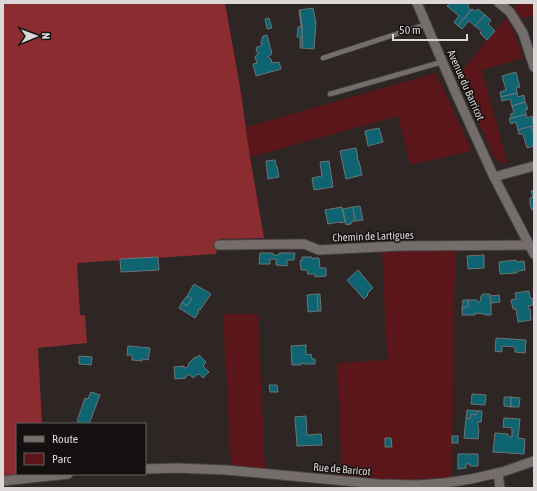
<svg xmlns="http://www.w3.org/2000/svg" width="537" height="491" viewBox="0 0 537 491" font-family="'Asap Condensed',sans-serif">
<style>
.green{fill:#5b161a}
.forest{fill:#8a2c30}
.building{fill:#0e6471;stroke:#6c7476}
.lines{fill:none;stroke-linecap:round;stroke-linejoin:round}
.service-casing{stroke:#494343;stroke-width:6}
.minor-casing{stroke:#494343;stroke-width:11}
.service{stroke:#756c6c;stroke-width:4.5}
.minor{stroke:#756c6c;stroke-width:9}
.labels{text-anchor:middle;dominant-baseline:central;stroke-width:3;stroke-linejoin:round;paint-order:stroke}
.street-label{font-size:11px;fill:#ddd8d8;stroke:#13100f}
</style>
<rect width="100%" height="100%" fill="#2d2625"/>
<!-- green -->
<g class="green">
<polygon points="519,3 534,3 534,15 522,19 514,8"/>
<path d="M506,18L515,34L523,58L482,70L507,163C501,164 498,162 494,157L458,75Z"/>
<polygon points="436,73 472,151 410,165 398,116 250,157 246,127"/>
<polygon points="382,249 455,251 452,478 427,481 342,479 337,363 387,360"/>
<polygon points="223,314 258,314 265,471 231,467"/>
</g>
<!-- forest -->
<polygon class="forest" points="3,3 225,3 240,87 250,157 264,238 219,239 216,254 77,263 80,315 85,315 87,343 38,348 42,424 17,424 17,474 45,474 3,481"/>
<!-- building -->
<g class="building">
<polygon points="450,3 466,3 469,6 468,7 471,10 458,26 454,22 459,16 447,6"/>
<polygon points="313,8 316,23 314,49 302,48 303,44 302,44 302,25 300,10"/>
<polygon points="472,9 476,11 478,9 485,15 475,26 469,21 462,29 458,26"/>
<polygon points="299,10 300,10 302,25 302,44 303,44 302,48 300,48 300,37 297,37 298,27 301,27"/>
<polygon points="485,15 491,20 488,24 495,31 487,40 480,33 482,31 475,26"/>
<polygon points="269,18 272,28 267,29 265,19"/>
<polygon points="267,35 272,54 270,55 268,57 271,59 272,63 279,62 281,69 256,76 253,64 257,63 255,57 258,54 256,50 257,47 261,46 262,45 261,42 263,36"/>
<polygon points="516,72 520,87 516,88 517,93 501,97 500,92 506,90 502,76"/>
<polygon points="517,93 518,97 524,95 525,102 512,106 510,99 502,101 501,97"/>
<polygon points="525,102 528,109 525,110 526,114 510,119 511,114 514,113 512,106"/>
<polygon points="526,114 527,118 532,116 534,126 518,130 516,122 511,124 509,119"/>
<polygon points="531,126 532,130 534,129 534,146 527,148 523,134 519,134 518,130"/>
<polygon points="379,128 383,142 368,146 365,131"/>
<polygon points="356,148 358,158 357,158 358,161 359,161 362,175 346,179 340,151"/>
<polygon points="275,160 276,166 277,166 279,177 268,179 266,161"/>
<polygon points="329,161 333,187 314,190 312,178 322,176 320,162"/>
<polygon points="534,190 534,209 532,210 530,204 530,198 533,197 531,191"/>
<polygon points="360,206 363,220 355,221 353,207"/>
<polygon points="342,207 345,222 340,223 339,222 328,224 325,210"/>
<polygon points="353,207 355,221 351,222 351,224 346,225 343,209"/>
<polygon points="260,253 273,253 273,255 279,255 279,253 295,253 294,260 287,260 287,266 276,265 276,259 270,259 270,264 259,264"/>
<polygon points="484,255 484,268 468,269 467,256"/>
<polygon points="158,257 159,270 121,272 120,259"/>
<polygon points="302,257 312,257 312,259 314,259 314,258 319,258 320,268 326,268 326,276 315,277 315,274 308,274 307,271 306,270 301,270 300,261 302,260"/>
<polygon points="516,260 516,262 524,261 525,270 517,271 517,273 500,274 499,262"/>
<polygon points="358,270 373,288 367,294 368,295 364,299 347,280"/>
<polygon points="194,284 211,294 200,310 199,309 198,311 199,312 195,318 179,308 182,302 187,306 192,299 187,296"/>
<polygon points="529,291 530,298 532,298 533,305 528,306 529,309 530,309 531,320 518,322 516,309 513,309 511,300 516,299 515,293"/>
<polygon points="317,294 320,294 321,311 318,311"/>
<polygon points="317,294 318,311 308,312 307,295"/>
<polygon points="483,294 490,294 491,303 491,315 485,315 485,314 475,313 475,315 462,315 462,309 468,306 468,300 477,300 477,302 480,302 481,296"/>
<polygon points="499,295 500,302 491,303 490,296"/>
<polygon points="187,296 192,299 187,306 182,302"/>
<polygon points="463,300 468,300 468,306 462,309"/>
<polygon points="496,338 526,340 525,353 515,352 515,347 502,346 502,352 495,351"/>
<polygon points="306,345 306,355 311,354 312,359 315,359 315,364 303,364 303,363 301,363 301,365 292,365 291,346"/>
<polygon points="128,346 150,348 148,360 142,359 142,361 132,360 132,355 127,355"/>
<polygon points="199,355 206,362 203,366 209,372 203,378 200,375 198,374 193,378 190,375 186,375 186,378 175,379 174,367 184,366 184,368 186,368 189,365 188,364 195,357 196,358"/>
<polygon points="79,356 92,357 91,365 79,364"/>
<polygon points="269,385 277,385 278,392 270,392"/>
<polygon points="91,392 100,395 89,424 85,424 77,421 85,398 88,399"/>
<polygon points="472,394 486,395 485,405 471,404"/>
<polygon points="504,397 511,397 511,407 504,406"/>
<polygon points="511,397 520,398 519,407 511,407"/>
<polygon points="467,410 477,411 476,415 471,414 470,419 466,418"/>
<polygon points="477,411 482,411 481,422 478,422 478,428 479,429 478,439 464,438 466,418 470,419 471,414 476,415"/>
<polygon points="306,416 307,435 321,434 322,445 297,446 295,417"/>
<polygon points="504,418 520,419 518,438 525,439 524,454 493,452 495,433 508,434 508,436 512,437 512,428 503,427"/>
<rect x="452" y="436" width="6" height="7"/>
<polygon points="385,438 391,438 392,447 385,447"/>
<polygon points="458,454 478,454 478,466 470,466 470,464 466,464 466,468 458,469"/>
</g>
<g class="lines">
<defs>
<g id="service">
<polyline points="323,58 427,24"/>
<polyline points="330,94 442,62"/>
</g>
<g id="minor">
<polyline points="417,3 457,96 494,177 534,254"/>
<polyline points="499,3 510,12 523,33 534,67"/>
<polyline points="494,177 534,166"/>
<polyline points="219,245 304,244 319,250 399,246 529,245"/>
<polyline points="145,469 177,468 226,470 378,484 416,485 445,483 471,479 502,472 534,461"/>
<polyline points="498,473 500,488"/>
<polyline points="3,481 68,474"/>
</g>
</defs>
<!-- service casing -->
<use href="#service" class="service-casing"/>
<!-- minor casing -->
<use href="#minor" class="minor-casing"/>
<!-- service -->
<use href="#service" class="service"/>
<!-- minor -->
<use href="#minor" class="minor"/>
</g>
<g class="labels">
<!-- street labels -->
<g class="street-label">
<text transform="translate(466 85) rotate(66)">Avenue du Barricot</text>
<text transform="translate(373 236) rotate(-2)">Chemin de Lartigues</text>
<text transform="translate(342 469) rotate(5)">Rue de Baricot</text>
</g>
</g>
<!-- border -->
<rect width="537" height="491" fill="none" stroke="#ddd8d8" stroke-width="8"/>
<!-- legend -->
<rect x="16" y="423" width="130" height="52" fill="#13100f" stroke="#64605f"/>
<rect x="24" y="436" width="20" height="6" fill="#756c6c" stroke="#64605f"/>
<text x="52" y="443" font-size="12" fill="#ddd8d8">Route</text>
<rect x="24" y="453" width="20" height="12" fill="#5b161a" stroke="#64605f"/>
<text x="52" y="463" font-size="12" fill="#ddd8d8">Parc</text>
<!-- north arrow -->
<g transform="translate(36 36) rotate(89)" stroke="#13100f" stroke-width="3" paint-order="stroke">
<path d="M0-3L7 15L0 10L-7 15Z" fill="#ddd8d8"/>
<text y="-6" font-size="11" font-weight="bold" text-anchor="middle" fill="#ddd8d8">N</text>
</g>
<!-- scale -->
<path d="M393 34v6h74v-6" fill="none" stroke="#ddd8d8" stroke-width="2"/>
<text x="399" y="34" font-size="12" fill="#ddd8d8" stroke="#13100f" stroke-width="3" paint-order="stroke">50 m</text>
</svg>
